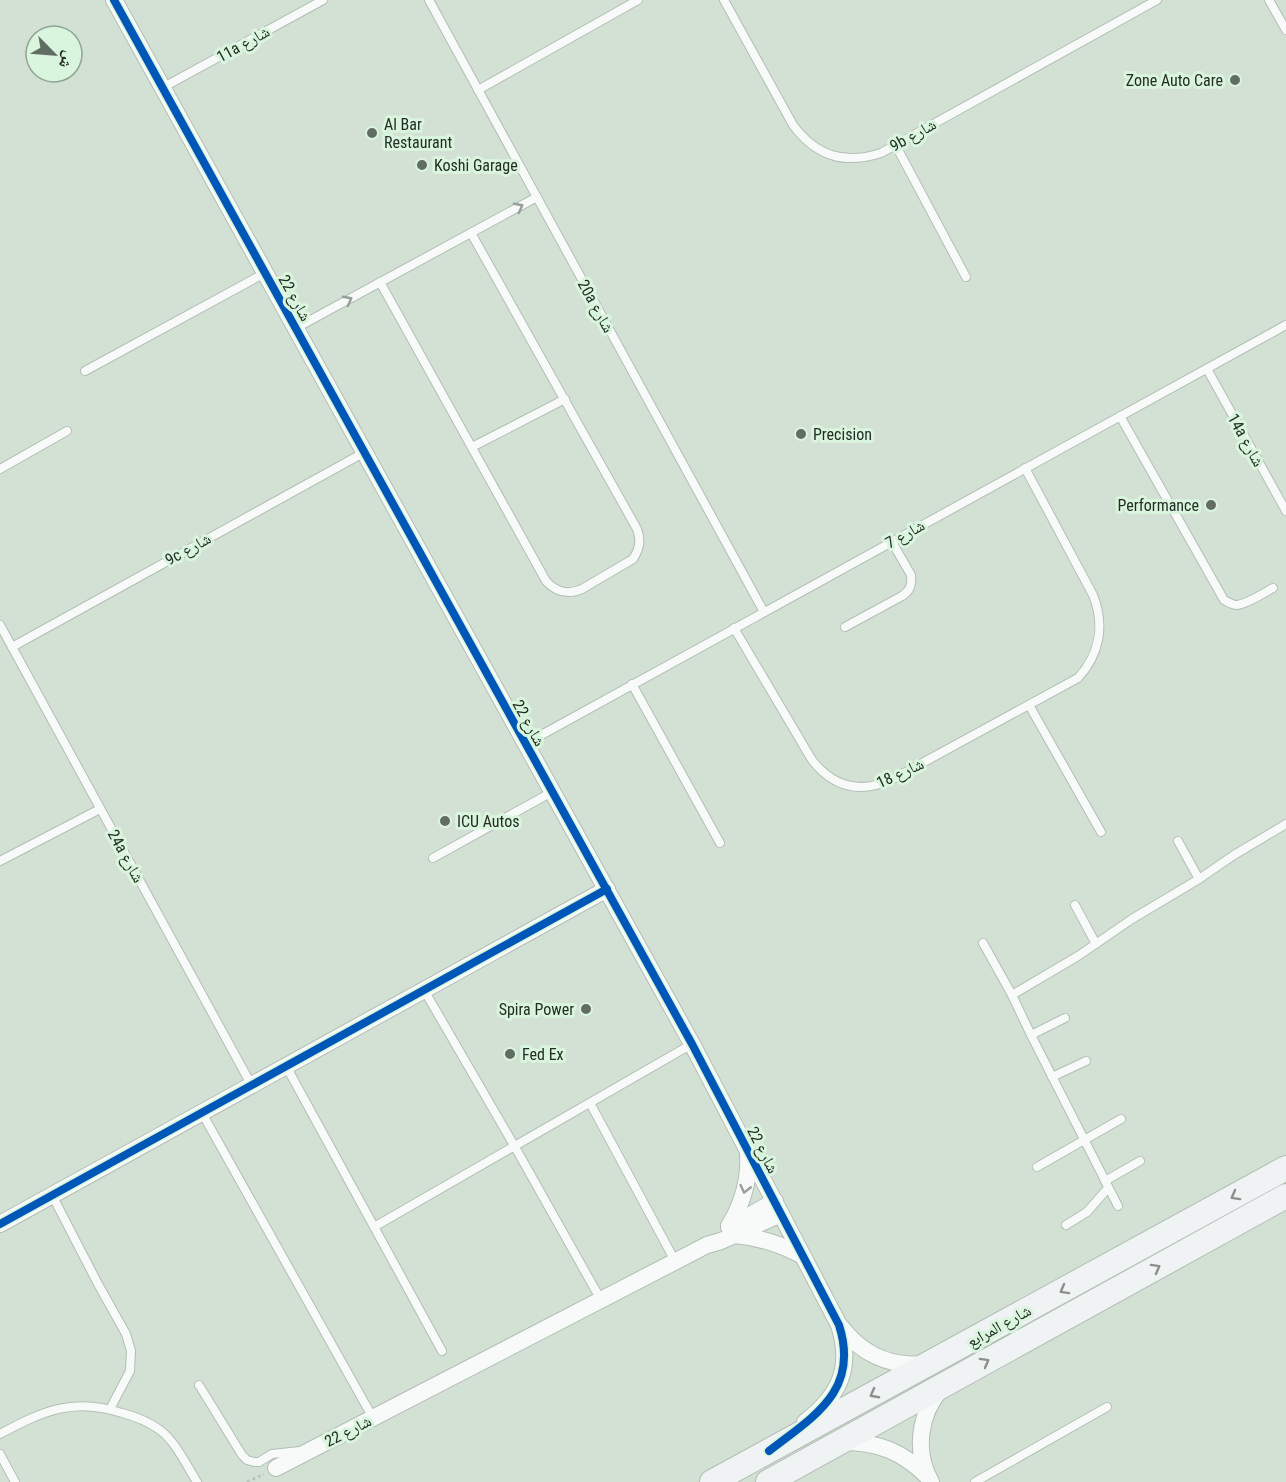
<svg xmlns="http://www.w3.org/2000/svg" width="1286" height="1482" viewBox="0 0 1286 1482" font-family="'Roboto Condensed','Noto Naskh Arabic',sans-serif">
<style>
.lines{fill:none;stroke-linecap:round;stroke-linejoin:round}
.service-casing{stroke:#b2beb4;stroke-width:10}
.minor-casing{stroke:#b2beb4;stroke-width:18}
.secondary-casing{stroke:#b2beb4;stroke-width:26}
.path{stroke:#bec3bf;stroke-width:3;stroke-dasharray:3 3;stroke-linecap:butt}
.service{stroke:#f8faf9;stroke-width:8}
.minor{stroke:#f8faf9;stroke-width:16}
.secondary{stroke:#f0f3f4;stroke-width:24}
.cycleway-casing{stroke:#daf5dd;stroke-width:11}
.cycleway{stroke:#0057b8;stroke-width:8}
.oneway{stroke:#989e9a}
.oneway2{stroke:#8a908c}
.poi-dot{fill:#616c63;stroke:#daf5dd;stroke-width:2}
.labels{text-anchor:middle;dominant-baseline:central;stroke-width:6;stroke-linejoin:round;paint-order:stroke}
.street-label{font-size:16px;fill:#232d25;stroke:#daf5dd}
.poi-label{font-size:16px;fill:#232d25;stroke:#daf5dd;text-anchor:start}
</style>
<rect width="100%" height="100%" fill="#d3e1d5"/>
<g class="lines">
<defs>
<g id="service">
<polyline points="429,0 764,612"/>
<path d="M724,0L793,125C816,156 844,165 881,153L1157,0"/>
<polyline points="1269,0 1286,30"/>
<polyline points="162,88 323,0"/>
<polyline points="478,90 638,0"/>
<polyline points="895,144 966,277"/>
<path d="M380,282L546,581C557,593 568,595 582,589L633,559C640,548 641,540 637,529L471,233"/>
<polyline points="296,328 537,197"/>
<polyline points="1207,369 1286,511"/>
<polyline points="85,371 265,273"/>
<path d="M1120,416L1224,600C1228,602 1232,605 1237,605C1247,604 1264,593 1273,588"/>
<polyline points="472,447 565,399"/>
<polyline points="0,469 67,431"/>
<polyline points="0,625 252,1086"/>
<path d="M845,627L902,596C910,591 912,585 911,575L892,542"/>
<path d="M734,628L812,760C834,788 861,794 893,779L1078,678C1100,654 1105,625 1093,595L1025,468"/>
<polyline points="12,647 365,452"/>
<polyline points="632,684 720,843"/>
<polyline points="1029,705 1101,832"/>
<polyline points="525,744 1286,325"/>
<polyline points="1178,841 1199,879"/>
<polyline points="433,858 552,792"/>
<polyline points="0,861 100,809"/>
<polyline points="1075,905 1096,944"/>
<polyline points="983,943 1012,995 1031,1035 1118,1206"/>
<polyline points="424,990 515,1147 601,1300"/>
<polyline points="1012,995 1078,956 1132,919 1199,879 1234,855 1286,824"/>
<polyline points="1031,1035 1065,1018"/>
<polyline points="286,1066 442,1351"/>
<polyline points="1052,1077 1086,1061"/>
<polyline points="590,1103 675,1261"/>
<polyline points="202,1113 373,1418"/>
<polyline points="1037,1167 1121,1119"/>
<polyline points="1105,1181 1140,1161"/>
<polyline points="52,1195 98,1284 126,1334 131,1351 130,1371 110,1409"/>
<polyline points="1066,1225 1087,1212 1108,1188"/>
<polyline points="374,1227 692,1044"/>
<polyline points="199,1385 242,1455 247,1460 254,1462 259,1462 272,1454 300,1451"/>
<path d="M0,1434C43,1411 73,1397 122,1413C134,1416 149,1422 160,1430C175,1441 187,1466 197,1482"/>
<polyline points="0,1454 15,1482"/>
<polyline points="975,1482 1107,1407"/>
</g>
<g id="minor">
<path d="M114,0L692,1044L839,1325C853,1368 839,1396 805,1422"/>
<polyline points="0,1224 607,889"/>
<path d="M729,1226C743,1203 750,1180 748,1152"/>
<polyline points="729,1227 775,1201"/>
<path d="M734,1235C759,1237 780,1244 801,1255"/>
<path d="M841,1327C861,1353 889,1367 922,1364"/>
<path d="M844,1442C879,1442 903,1452 928,1477"/>
<polyline points="276,1468 707,1245 721,1241 781,1214"/>
<path d="M931,1482C914,1452 919,1414 941,1389"/>
</g>
<g id="secondary">
<polyline points="712,1482 1286,1168"/>
<polyline points="768,1482 1286,1196"/>
</g>
</defs>
<!-- service casing -->
<use href="#service" class="service-casing"/>
<!-- minor casing -->
<use href="#minor" class="minor-casing"/>
<!-- secondary casing -->
<use href="#secondary" class="secondary-casing"/>
<!-- path -->
<polyline class="path" points="247,1482 264,1474"/>
<!-- service -->
<use href="#service" class="service"/>
<!-- minor -->
<use href="#minor" class="minor"/>
<!-- secondary -->
<use href="#secondary" class="secondary"/>
<defs>
<g id="cycleway">
<path d="M114,0L692,1044L839,1325C860,1391 814,1416 769,1451"/>
<polyline points="0,1224 607,889"/>
</g>
</defs>
<!-- cycleway casing -->
<use href="#cycleway" class="cycleway-casing"/>
<!-- cycleway -->
<use href="#cycleway" class="cycleway"/>
</g>
<!-- one-way arrows -->
<defs><path id="oneway-chevron" d="M-2-3.5L2.5 0L-2 3.5" fill="none" stroke-width="1.6" stroke-linecap="round" stroke-linejoin="round" transform="scale(1.5)"/></defs>
<g class="oneway">
<use href="#oneway-chevron" transform="translate(519 207) rotate(-28)"/>
<use href="#oneway-chevron" transform="translate(348 300) rotate(-28)"/>
<use href="#oneway-chevron" transform="translate(745 1189) rotate(103)"/>
</g>
<g class="oneway2">
<use href="#oneway-chevron" transform="translate(1235 1196) rotate(151)"/>
<use href="#oneway-chevron" transform="translate(1156 1268) rotate(-29)"/>
<use href="#oneway-chevron" transform="translate(1064 1290) rotate(151)"/>
<use href="#oneway-chevron" transform="translate(985 1362) rotate(-29)"/>
<use href="#oneway-chevron" transform="translate(874 1394) rotate(152)"/>
</g>
<!-- markers -->
<g class="poi-dot">
<circle cx="1235" cy="80" r="6"/>
<circle cx="372" cy="133" r="6"/>
<circle cx="422" cy="165" r="6"/>
<circle cx="801" cy="434" r="6"/>
<circle cx="1211" cy="505" r="6"/>
<circle cx="445" cy="821" r="6"/>
<circle cx="586" cy="1009" r="6"/>
<circle cx="510" cy="1054" r="6"/>
</g>
<g class="labels">
<!-- street labels -->
<g class="street-label">
<text transform="translate(243 44) rotate(-29)">11a شارع</text>
<text transform="translate(913 135) rotate(-29)">9b شارع</text>
<text transform="translate(295 298) rotate(61)">شارع 22</text>
<text transform="translate(596 306) rotate(61)">20a شارع</text>
<text transform="translate(1246 440) rotate(61)">14a شارع</text>
<text transform="translate(905 534) rotate(-29)">شارع 7</text>
<text transform="translate(188 549) rotate(-29)">9c شارع</text>
<text transform="translate(529 723) rotate(61)">شارع 22</text>
<text transform="translate(900 773) rotate(-25)">شارع 18</text>
<text transform="translate(126 856) rotate(61)">24a شارع</text>
<text transform="translate(763 1150) rotate(63)">شارع 22</text>
<text transform="translate(999 1326) rotate(-29)">شارع المرابع</text>
<text transform="translate(348 1431) rotate(-27)">شارع 22</text>
</g>
<!-- poi labels -->
<g class="poi-label">
<text x="1223" y="80" text-anchor="end">Zone Auto Care</text>
<text x="384" y="124">Al Bar<tspan x="384" dy="18">Restaurant</tspan></text>
<text x="434" y="165">Koshi Garage</text>
<text x="813" y="434">Precision</text>
<text x="1199" y="505" text-anchor="end">Performance</text>
<text x="457" y="821">ICU Autos</text>
<text x="574" y="1009" text-anchor="end">Spira Power</text>
<text x="522" y="1054">Fed Ex</text>
</g>
</g>
<!-- north arrow -->
<g transform="translate(54 54) rotate(115)"><circle r="28" fill="#daf5dd" stroke="#91a593" stroke-width="1.5"/>
<path d="M0-4.5L10 22L0 15L-10 22Z" fill="#616c63"/>
<text y="-9" font-size="16" font-weight="bold" text-anchor="middle" fill="#232d25">ش</text>
</g>
</svg>
